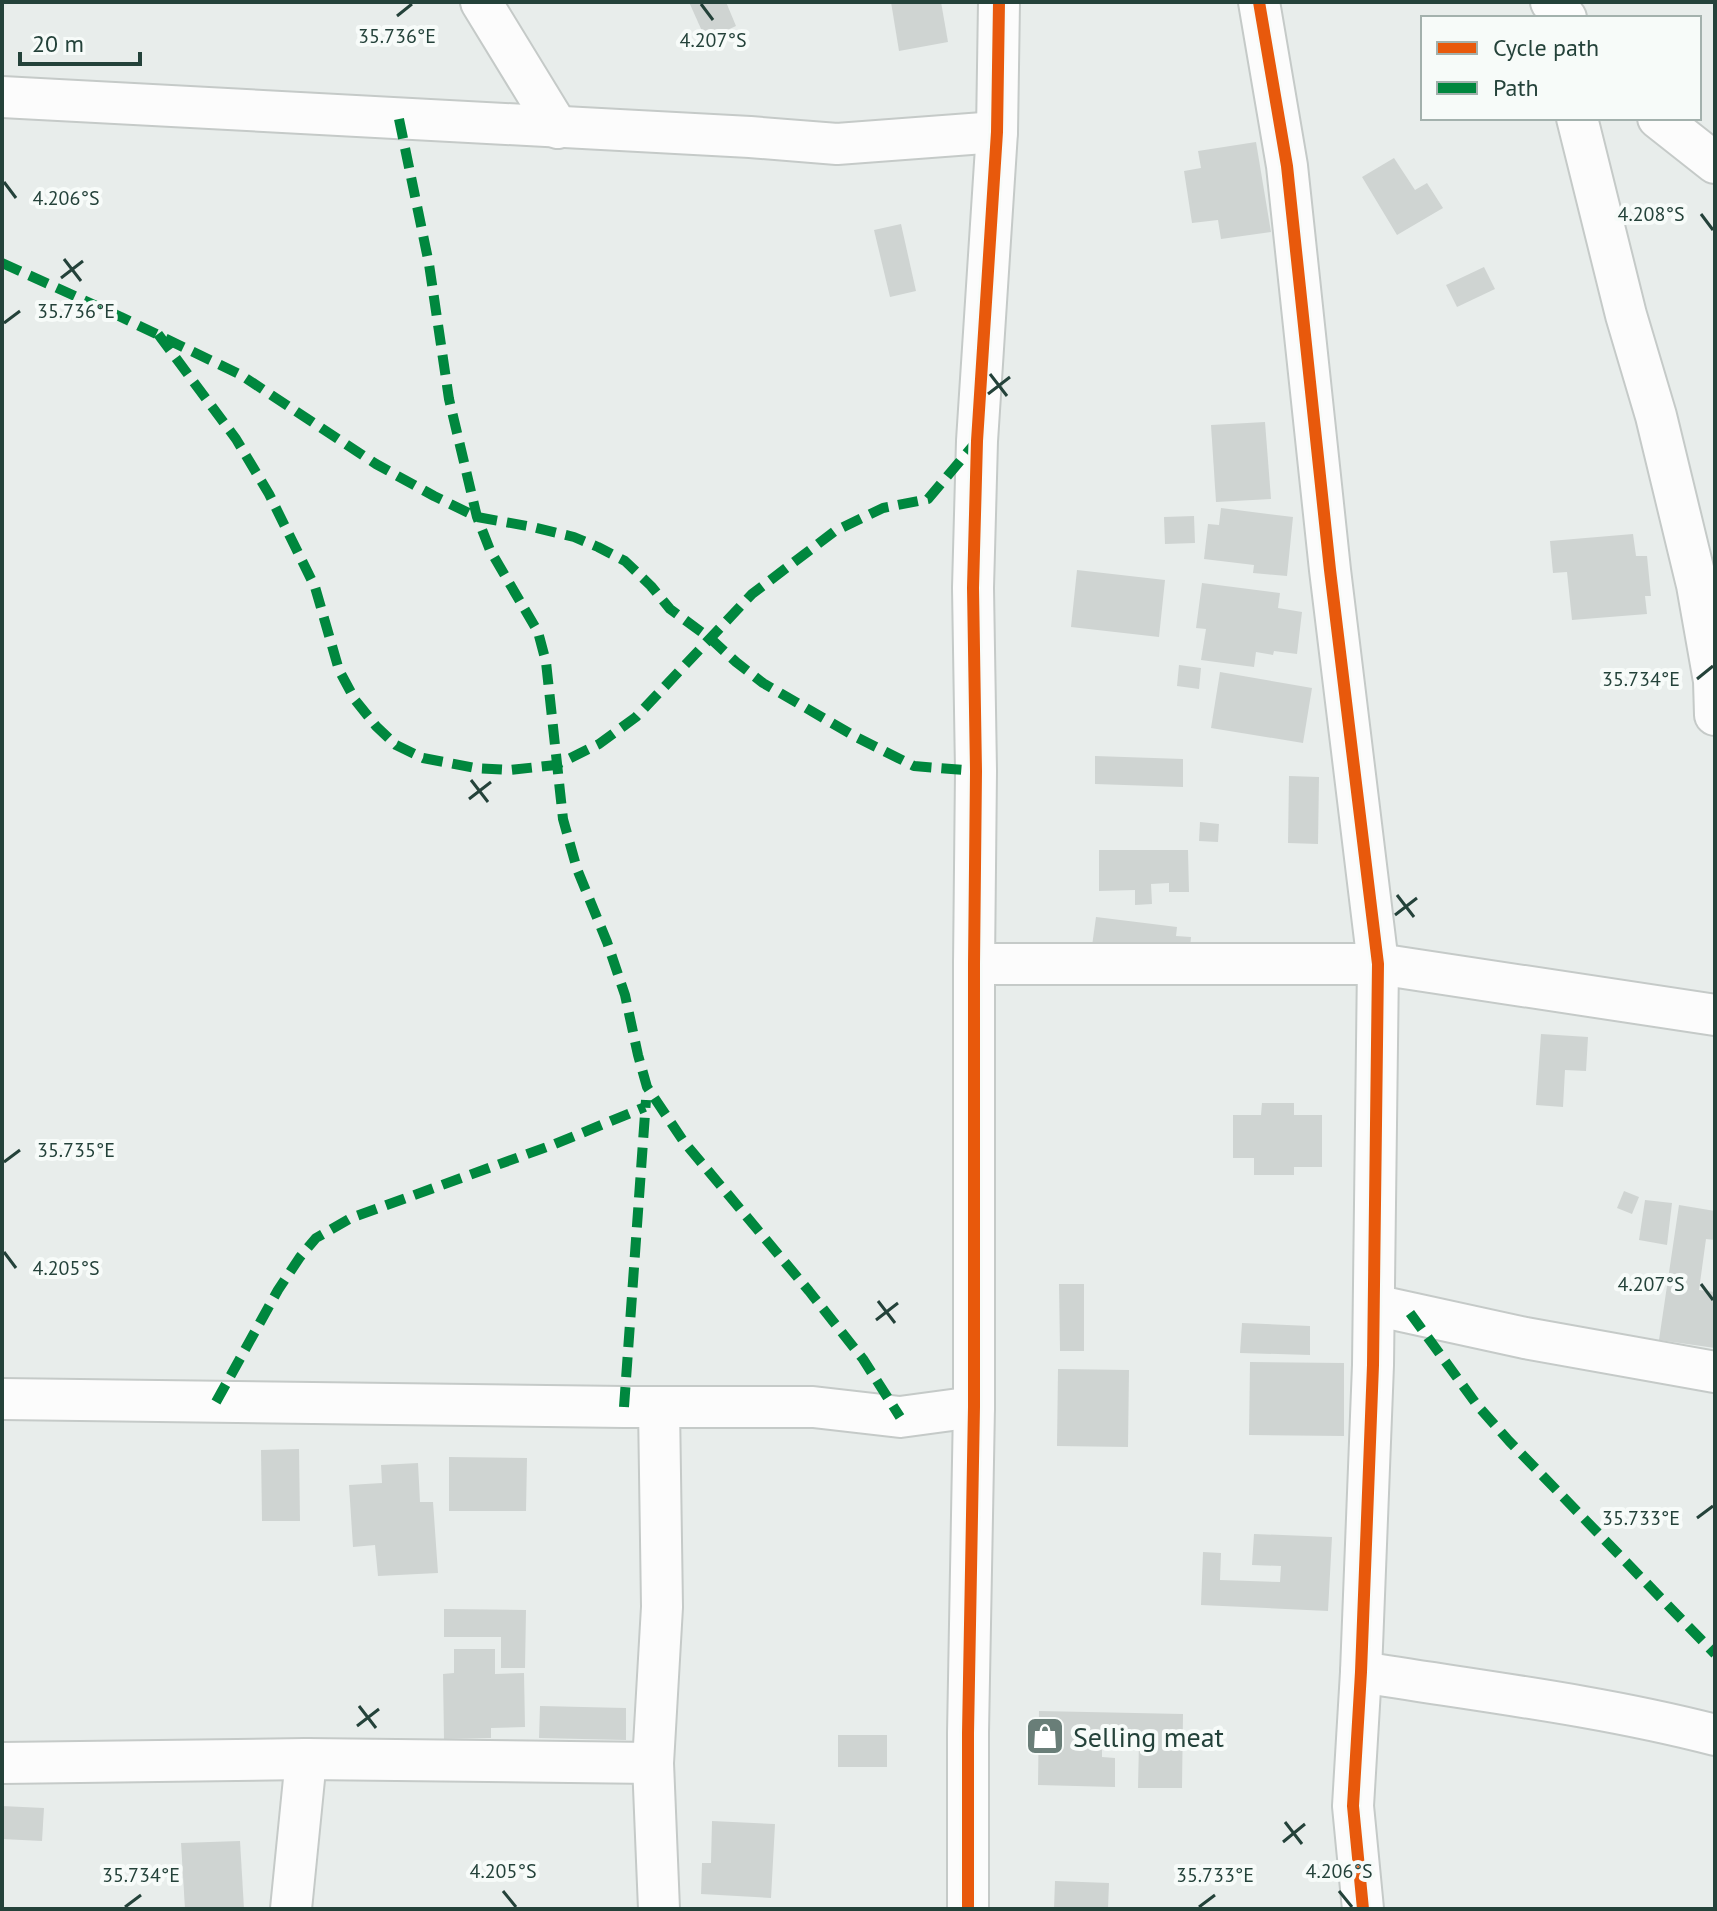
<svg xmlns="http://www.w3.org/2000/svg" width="1717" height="1911" viewBox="0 0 1717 1911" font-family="'PT Sans',sans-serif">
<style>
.building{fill:#cfd4d2}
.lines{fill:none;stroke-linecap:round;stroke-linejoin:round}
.minor-casing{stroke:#c5cac8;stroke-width:44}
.minor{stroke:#fcfcfc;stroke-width:40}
.quiet{stroke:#00873e;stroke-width:10;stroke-dasharray:20 10;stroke-linecap:butt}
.cycleway-casing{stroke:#f7fbf9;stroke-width:17}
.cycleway{stroke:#e8590c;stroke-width:12}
.ticks{fill:none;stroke:#24423a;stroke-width:3}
.labels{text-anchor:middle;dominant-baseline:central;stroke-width:8;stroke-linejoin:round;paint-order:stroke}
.poi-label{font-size:28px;fill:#24423a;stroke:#f7fbf9;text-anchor:start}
.ticks-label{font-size:20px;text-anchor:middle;fill:#24423a;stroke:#f7fbf9;stroke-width:8;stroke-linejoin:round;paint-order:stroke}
</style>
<rect width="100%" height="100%" fill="#e8edeb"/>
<!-- building -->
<g class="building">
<polygon points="689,2 726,2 736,26 706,40"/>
<polygon points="891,2 941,2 948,42 899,51"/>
<polygon points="1256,142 1271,232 1221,239 1218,220 1192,223 1184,171 1201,168 1198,151"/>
<polygon points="1394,158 1415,190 1427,183 1443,208 1397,235 1362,177"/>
<polygon points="901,224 916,291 890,297 874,230"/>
<polygon points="1484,267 1495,289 1457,307 1446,285"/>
<polygon points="1265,422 1271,499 1216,502 1211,425"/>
<polygon points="1221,508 1293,517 1287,576 1253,573 1254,565 1204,559 1208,524 1219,525"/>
<polygon points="1194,516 1195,543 1165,544 1164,517"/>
<polygon points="1633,534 1636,556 1647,556 1651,596 1645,596 1647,614 1572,620 1567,572 1553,573 1550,541"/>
<polygon points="1077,570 1165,580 1159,637 1071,627"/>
<polygon points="1202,583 1280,593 1278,608 1302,612 1297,654 1274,651 1273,655 1256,652 1254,667 1201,660 1206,629 1196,628"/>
<polygon points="1179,665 1201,668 1199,689 1177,686"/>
<polygon points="1220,672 1312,688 1303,743 1211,728"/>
<polygon points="1095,756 1183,759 1183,787 1095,784"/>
<polygon points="1289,776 1319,777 1318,844 1288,843"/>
<polygon points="1200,822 1219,824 1218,842 1199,841"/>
<polygon points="1099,850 1188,850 1189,892 1169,892 1169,883 1151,884 1152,904 1135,905 1135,890 1099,891"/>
<polygon points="1096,917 1177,927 1176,936 1191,937 1190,948 1092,946"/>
<polygon points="1541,1034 1588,1037 1586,1071 1565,1070 1563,1107 1536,1105"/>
<polygon points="1262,1103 1294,1103 1294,1115 1322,1115 1322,1167 1294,1167 1294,1175 1254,1175 1254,1158 1233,1158 1233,1115 1261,1115"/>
<polygon points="1624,1191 1639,1197 1632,1214 1617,1208"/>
<polygon points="1645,1200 1672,1203 1667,1245 1639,1240"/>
<polygon points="1679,1205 1715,1211 1715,1240 1706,1239 1699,1290 1715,1292 1715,1348 1659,1340"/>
<polygon points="1059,1284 1084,1284 1084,1351 1060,1351"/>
<polygon points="1242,1323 1310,1326 1310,1355 1240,1353"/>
<polygon points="1250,1362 1344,1363 1344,1436 1249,1435"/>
<polygon points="1058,1369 1129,1370 1128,1447 1057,1446"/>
<polygon points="299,1449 300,1521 262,1521 261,1450"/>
<polygon points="449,1457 527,1458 526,1511 449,1511"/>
<polygon points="418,1463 420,1502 433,1502 438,1573 378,1576 375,1545 353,1547 349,1485 382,1483 381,1465"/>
<polygon points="1254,1534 1332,1537 1328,1611 1201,1605 1203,1552 1221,1553 1220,1580 1280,1582 1281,1566 1252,1565"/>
<polygon points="444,1609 526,1610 525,1668 501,1668 501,1637 444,1637"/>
<polygon points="454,1649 495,1649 495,1674 524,1673 525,1727 491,1728 491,1738 444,1739 443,1674 454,1673"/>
<polygon points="540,1706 626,1708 626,1740 539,1738"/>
<polygon points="1039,1711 1183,1714 1182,1788 1138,1788 1139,1742 1102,1741 1102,1757 1115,1758 1115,1787 1038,1785"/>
<rect x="838" y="1735" width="49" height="32"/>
<polygon points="2,1806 44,1808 42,1841 2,1839"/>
<polygon points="712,1821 775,1824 771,1898 701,1894 702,1863 711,1863"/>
<polygon points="240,1841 244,1909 185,1909 181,1843"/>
<polygon points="1055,1881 1109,1883 1108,1909 1054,1909"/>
</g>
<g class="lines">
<defs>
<g id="minor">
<polyline points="481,2 558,128"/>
<polyline points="1259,2 1287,166 1330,570 1378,964 1373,1365 1361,1672 1353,1806 1363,1909"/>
<polyline points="1551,2 1566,18"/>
<polyline points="2,97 750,137 837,144 997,132"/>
<polyline points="1577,118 1626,315 1656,416 1697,585 1714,681 1715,715"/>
<polyline points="1658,118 1715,163"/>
<polyline points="974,964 1378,964 1715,1015"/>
<polyline points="1374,1305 1525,1338 1715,1372"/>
<polyline points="2,1399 624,1407 813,1407 900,1417 974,1407"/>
<path d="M1361,1672C1479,1691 1599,1705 1715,1735"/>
<polyline points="2,1763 306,1759 653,1763"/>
<polyline points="291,1909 306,1759"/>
<polyline points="659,1909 653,1763 662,1607 659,1407"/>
<polyline points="968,1909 968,1733 974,1407 974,964 976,771 973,588 977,441 997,132 999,2"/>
</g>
</defs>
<!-- minor casing -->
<use href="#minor" class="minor-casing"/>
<!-- minor -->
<use href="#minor" class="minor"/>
<!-- quiet -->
<g class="quiet">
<polyline points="399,119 429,264 449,399 477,517 490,550 538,632 546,662 563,819 577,869 607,942 625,995 638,1055 647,1087 684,1142 809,1291 863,1359 900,1417"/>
<polyline points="2,263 121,317 241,375 376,464 434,496 477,517 533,527 574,537 598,547 625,561 651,586 670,609 711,639 736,662 763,683 856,737 914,766 976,771"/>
<polyline points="158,334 236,439 269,494 315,587 339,670 355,700 376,726 396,745 423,758 475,768 510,770 556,765 599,744 636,717 752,594 835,531 883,508 928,499 977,441"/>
<polyline points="1410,1313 1477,1405 1509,1441 1715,1654"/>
<polyline points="216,1402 278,1290 300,1257 316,1238 351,1218 555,1144 645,1107"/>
<polyline points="624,1407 646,1100"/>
</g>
<defs>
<g id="cycleway">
<polyline points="1259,2 1287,166 1330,570 1378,964 1373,1365 1361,1672 1353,1806 1363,1909"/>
<polyline points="968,1909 968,1733 974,1407 974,964 976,771 973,588 977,441 997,132 999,2"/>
</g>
</defs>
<!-- cycleway casing -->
<use href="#cycleway" class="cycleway-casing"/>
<!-- cycleway -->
<use href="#cycleway" class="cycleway"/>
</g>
<!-- ticks -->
<path class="ticks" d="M701,4L713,20M397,16L412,4M4,182L16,198M1701,214L1713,230M64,259L81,281M61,278L83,261M4,323L20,311M990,374L1007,396M988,394L1010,377M1697,679L1713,666M471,780L488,802M469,799L491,782M1397,895L1414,917M1395,915L1417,898M4,1162L20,1150M4,1252L16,1268M1701,1284L1713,1300M878,1301L895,1323M876,1320L898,1303M1697,1518L1713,1506M359,1706L376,1728M357,1726L379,1709M1285,1822L1302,1844M1283,1842L1305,1824M503,1891L516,1907M1339,1891L1352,1907M125,1907L141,1895M1199,1907L1215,1895"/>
<!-- icons -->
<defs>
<symbol id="shop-square" viewBox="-11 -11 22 22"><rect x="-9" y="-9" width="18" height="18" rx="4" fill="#697e78" stroke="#f7fbf9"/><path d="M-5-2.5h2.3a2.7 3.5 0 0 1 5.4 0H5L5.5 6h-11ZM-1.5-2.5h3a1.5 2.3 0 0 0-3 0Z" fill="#fff"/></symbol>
</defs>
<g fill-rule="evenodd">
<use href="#shop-square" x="1023" y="1714" width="44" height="44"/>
</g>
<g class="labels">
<!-- poi labels -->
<g class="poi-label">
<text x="1073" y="1736">Selling meat</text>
</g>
</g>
<g class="ticks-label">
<text x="397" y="43">35.736°E</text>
<text x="713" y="47">4.207°S</text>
<text x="66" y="205">4.206°S</text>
<text x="1651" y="221">4.208°S</text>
<text x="76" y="318">35.736°E</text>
<text x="1641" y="686">35.734°E</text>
<text x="76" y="1157">35.735°E</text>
<text x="66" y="1275">4.205°S</text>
<text x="1651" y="1291">4.207°S</text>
<text x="1641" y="1525">35.733°E</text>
<text x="503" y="1878">4.205°S</text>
<text x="1339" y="1878">4.206°S</text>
<text x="141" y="1882">35.734°E</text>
<text x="1215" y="1882">35.733°E</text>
</g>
<!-- border -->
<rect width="1717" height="1911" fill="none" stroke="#24423a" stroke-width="8"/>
<!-- legend -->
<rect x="1421" y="16" width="280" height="104" fill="#f7fbf9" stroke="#a3b1ad" stroke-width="2"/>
<rect x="1437" y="42" width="40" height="12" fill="#e8590c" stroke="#a3b1ad" stroke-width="2"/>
<text x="1493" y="56" font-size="24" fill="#24423a">Cycle path</text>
<rect x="1437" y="82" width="40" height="12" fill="#00873e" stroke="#a3b1ad" stroke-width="2"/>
<text x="1493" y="96" font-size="24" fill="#24423a">Path</text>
<!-- scale -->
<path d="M20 52v12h120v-12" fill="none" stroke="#24423a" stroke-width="4"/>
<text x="32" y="52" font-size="24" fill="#24423a" stroke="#f7fbf9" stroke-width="6" paint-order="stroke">20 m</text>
</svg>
